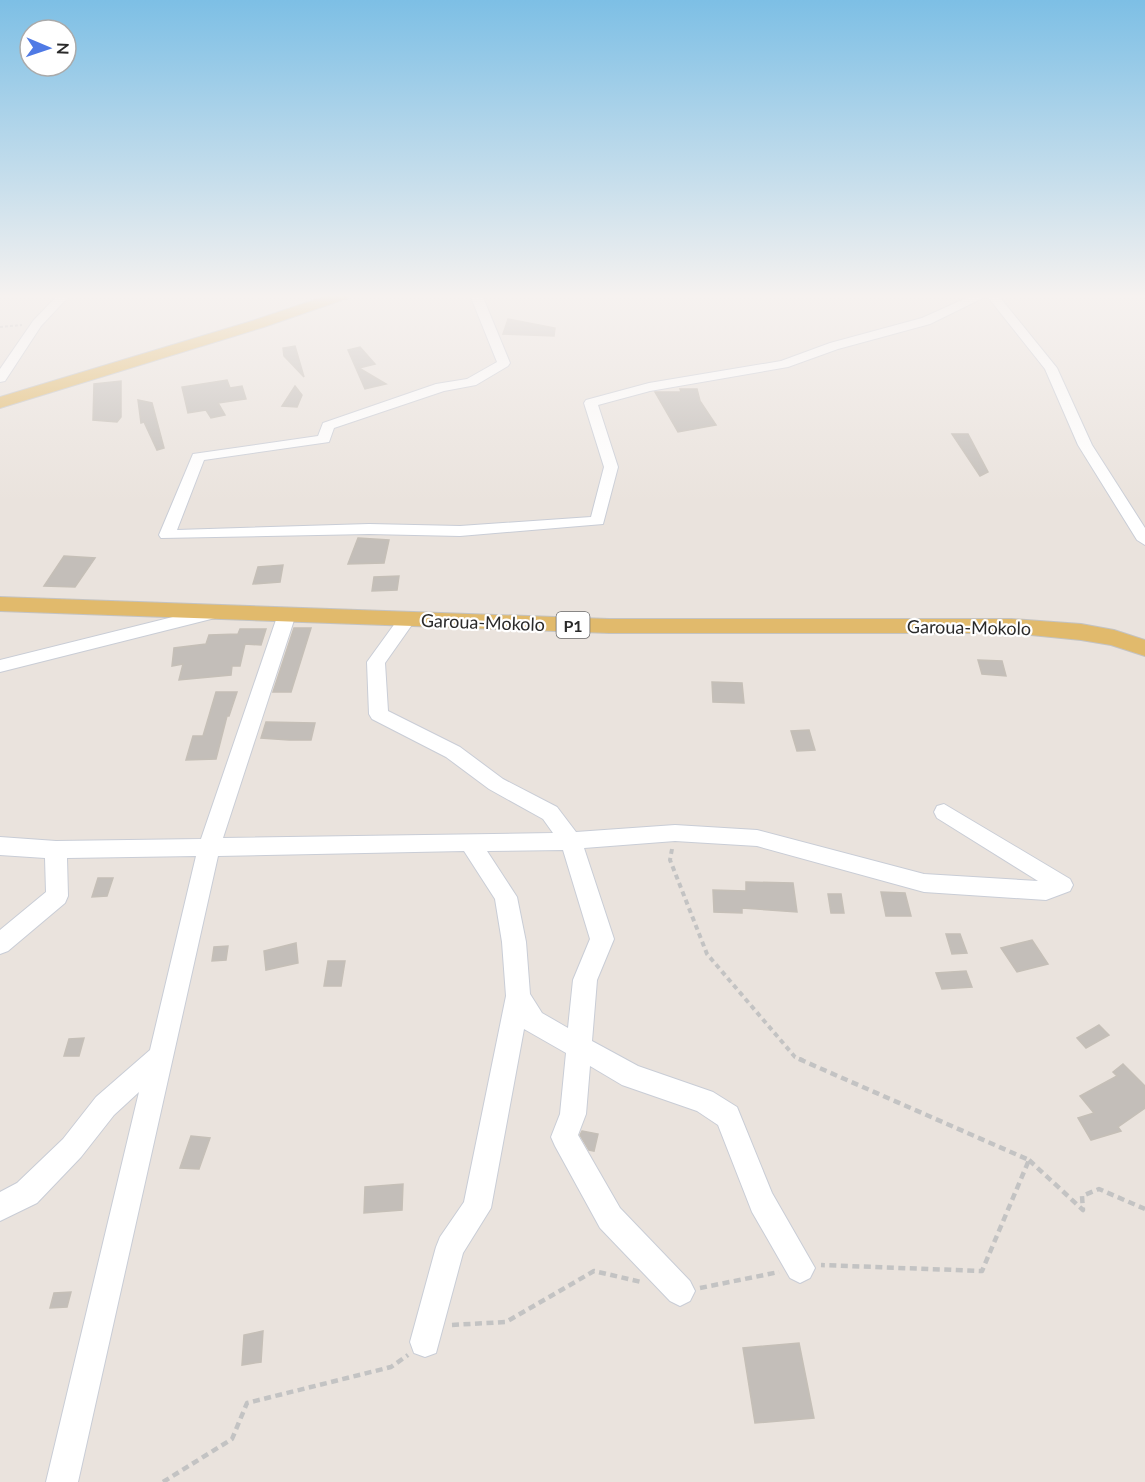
<svg xmlns="http://www.w3.org/2000/svg" width="1145" height="1482" viewBox="0 0 1145 1482" font-family="Lato,sans-serif">
<style>
.building{fill:#c3beb9;stroke:#c5bfb7;stroke-width:1.5}
.lines{fill:none;stroke-linecap:round;stroke-linejoin:round}
.minor-casing{stroke:#c9cdd6;stroke-width:2}
.major-casing{stroke:#c3c3c3;stroke-width:2}
.path-far2{stroke:#c3c3c3;stroke-width:2;stroke-dasharray:3 2;stroke-linecap:butt}
.path-far1{stroke:#c3c3c3;stroke-width:4;stroke-dasharray:5 4;stroke-linecap:butt}
.path{stroke:#c3c3c3;stroke-width:4.5;stroke-dasharray:7 4.5;stroke-linecap:butt}
.minor{fill:#fff;fill-rule:evenodd}
.major{fill:#e1ba6c;fill-rule:evenodd}
.labels{text-anchor:middle;dominant-baseline:central;stroke-width:4.5;stroke-linejoin:round;paint-order:stroke}
.shield{fill:#fff;stroke:#6a6a6a;stroke-width:1.5}
.shield-label{font-size:16px;font-weight:bold;fill:#2a2a2a}
.street-label{font-size:18px;fill:#2a2a2a;stroke:#fff}
</style>
<rect width="100%" height="100%" fill="#eae3dd"/>
<!-- building -->
<g class="building">
<polygon points="508,319 555,328 554,336 503,334"/>
<polygon points="295,346 304,377 284,356 283,348"/>
<polygon points="360,347 375,364 359,368 386,384 365,389 348,350"/>
<polygon points="227,380 230,388 242,386 246,399 218,403 225,415 211,418 206,410 188,413 182,387"/>
<polygon points="121,381 121,417 117,422 93,420 94,384"/>
<polygon points="295,386 302,395 297,407 282,406"/>
<polygon points="680,389 697,389 700,401 716,425 678,432 655,392 681,392"/>
<polygon points="138,400 152,403 164,448 157,450 144,422 141,423"/>
<polygon points="952,434 968,434 988,472 980,476"/>
<polygon points="358,538 389,540 384,563 348,564"/>
<polygon points="64,556 95,558 75,587 44,586"/>
<polygon points="283,565 280,582 253,584 258,567"/>
<polygon points="399,576 397,590 372,591 374,577"/>
<polygon points="294,628 311,628 291,692 273,692"/>
<polygon points="240,629 266,629 261,645 245,644 240,666 232,666 231,675 179,680 183,664 172,666 174,648 206,644 209,635 238,634"/>
<polygon points="978,660 1002,661 1006,676 982,674"/>
<polygon points="712,682 742,683 744,703 713,702"/>
<polygon points="216,692 237,692 229,716 227,716 216,759 186,760 193,736 203,736"/>
<polygon points="266,722 315,723 311,740 289,740 261,738"/>
<polygon points="809,730 815,750 797,751 791,731"/>
<polygon points="98,878 113,878 107,896 92,897"/>
<polygon points="746,882 793,883 797,912 742,908 742,913 714,912 713,890 746,891"/>
<polygon points="881,892 905,893 911,916 886,916"/>
<polygon points="828,894 841,894 844,913 831,913"/>
<polygon points="946,934 960,934 967,953 952,954"/>
<polygon points="1032,940 1048,964 1017,972 1001,948"/>
<polygon points="296,943 298,963 266,970 264,951"/>
<polygon points="228,946 226,960 212,961 214,947"/>
<polygon points="328,961 345,961 341,986 324,986"/>
<polygon points="966,971 972,987 942,989 936,973"/>
<polygon points="1099,1025 1109,1035 1086,1048 1077,1038"/>
<polygon points="84,1038 79,1056 64,1056 69,1039"/>
<polygon points="1123,1064 1145,1086 1145,1108 1118,1127 1121,1131 1091,1140 1078,1118 1094,1113 1080,1096 1117,1076 1113,1072"/>
<polygon points="582,1131 598,1134 594,1151 589,1150 580,1135"/>
<polygon points="191,1136 210,1138 199,1169 180,1168"/>
<polygon points="403,1184 402,1210 364,1213 365,1187"/>
<polygon points="71,1292 67,1307 50,1308 54,1293"/>
<polygon points="263,1331 261,1362 242,1365 244,1335"/>
<polygon points="799,1343 814,1418 755,1423 743,1348"/>
</g>
<g class="lines">
<defs>
<g id="minor">
<polygon points="58,295 70,295 41,326 5,381 0,382 0,369 33,321"/>
<polygon points="470,295 482,295 510,363 508,366 476,385 444,391 334,428 329,442 204,460 177,530 369,524 460,526 591,517 604,467 584,403 586,400 649,383 781,361 830,343 922,318 973,295 998,295 1057,368 1092,445 1145,528 1145,545 1137,540 1078,445 1045,369 987,296 930,324 838,349 788,367 650,391 598,405 618,467 603,524 460,536 369,534 161,538 159,535 193,454 318,436 323,423 436,384 467,379 497,362"/>
<polygon points="221,605 227,607 230,611 227,615 0,672 0,660"/>
<path d="M287,608L293,610L296,614L223,838L553,833L543,819L489,789L446,757L372,719L369,714L367,662L401,615H413L416,619L385,663L388,711L460,747L503,779L557,807L576,832L675,825L757,830L924,874L1038,881L937,818L934,812L937,806L944,804L1070,879L1073,885L1070,891L1046,900L924,892L757,846L675,841L584,848L614,939L597,980L592,1041L638,1066L713,1092L737,1107L772,1193L815,1268L810,1278L800,1283L790,1278L752,1212L718,1125L697,1111L622,1085L590,1066L586,1114L578,1135L620,1208L690,1281L695,1291L690,1301L680,1306L670,1301L600,1228L555,1146L551,1137L560,1114L566,1053L524,1029L491,1208L463,1253L436,1353L425,1357L414,1353L410,1342L436,1247L440,1237L464,1202L506,996L502,942L495,899L464,851L218,856L78,1482H46L139,1092L114,1115L81,1157L37,1203L0,1221V1192L17,1183L63,1139L96,1097L150,1050L196,856L67,858L68,896L65,903L8,951L0,954V930L46,892L45,858L0,855V837L56,841L201,839L278,614L281,610ZM563,850L590,939L573,980L568,1028L542,1013L530,994L526,942L517,897L487,851Z"/>
</g>
<g id="major">
<polygon points="329,295 350,295 348,298 264,327 0,408 0,397 252,321"/>
<polygon points="0,597 609,619 1011,619 1081,624 1114,630 1145,640 1145,656 1111,645 1081,640 1011,633 609,633 0,611"/>
</g>
</defs>
<!-- minor casing -->
<use href="#minor" class="minor-casing"/>
<!-- major casing -->
<use href="#major" class="major-casing"/>
<!-- path-far2 -->
<polyline class="path-far2" points="0,327 22,325"/>
<!-- path-far1 -->
<polyline class="path-far1" points="672,849 670,860 707,954 795,1057 803,1060"/>
<!-- path -->
<g class="path">
<polyline points="799,1059 1029,1160 982,1271 821,1265"/>
<polyline points="1029,1160 1083,1210 1082,1196 1099,1189 1145,1209"/>
<polyline points="700,1288 779,1272"/>
<polyline points="452,1325 506,1322 594,1271 641,1282"/>
<polyline points="163,1482 232,1439 247,1403 391,1367 408,1355"/>
</g>
<!-- minor -->
<use href="#minor" class="minor"/>
<!-- major -->
<use href="#major" class="major"/>
</g>
<!-- sky -->
<linearGradient id="sky" x2="0" y2="1"><stop stop-color="#7dbfe5"/><stop offset="0.59" stop-color="#f6f2f0"/><stop offset="1" stop-color="#f6f2f0" stop-opacity="0"/></linearGradient>
<rect width="1145" height="502" fill="url(#sky)"/>
<g class="labels">
<!-- shield labels -->
<rect class="shield" x="556.5" y="612" width="33" height="26" rx="4.5"/>
<g class="shield-label">
<text x="573" y="625">P1</text>
</g>
<!-- street labels -->
<g class="street-label">
<text transform="translate(483 622) rotate(2)">Garoua-Mokolo</text>
<text transform="translate(969 627) rotate(1)">Garoua-Mokolo</text>
</g>
</g>
<!-- north arrow -->
<g transform="translate(48 48) rotate(92)"><circle r="28" fill="#ffffff" stroke="#aaaaaa" stroke-width="1.5"/>
<path d="M0-4.5L10 22L0 15L-10 22Z" fill="#4f7ae5"/>
<text y="-9" font-size="16" font-weight="bold" text-anchor="middle" fill="#2a2a2a">N</text>
</g>
</svg>
